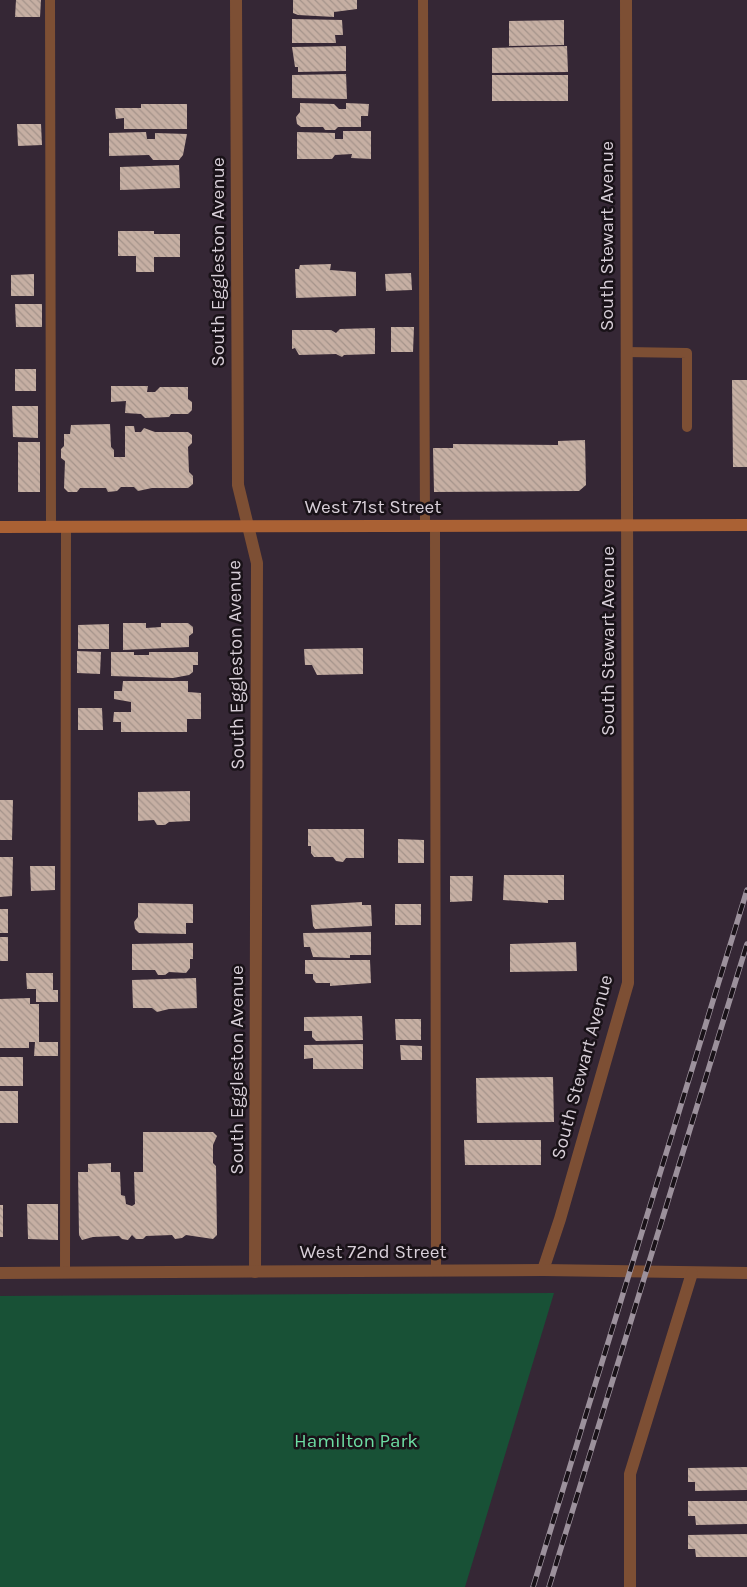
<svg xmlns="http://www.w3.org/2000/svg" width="747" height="1587" viewBox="0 0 747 1587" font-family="Karla,sans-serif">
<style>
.green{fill:#185136}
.building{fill:url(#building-back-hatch)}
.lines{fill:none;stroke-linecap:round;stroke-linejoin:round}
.service{stroke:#7d4f34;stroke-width:10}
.minor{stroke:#7d4f34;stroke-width:12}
.secondary{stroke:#aa6134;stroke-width:12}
.rail-casing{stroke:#9c919c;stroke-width:5.5}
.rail{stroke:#191218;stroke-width:4;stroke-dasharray:11;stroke-linecap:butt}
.labels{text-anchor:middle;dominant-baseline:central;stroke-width:5;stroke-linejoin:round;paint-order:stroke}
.street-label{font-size:19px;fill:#d7ced7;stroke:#191218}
.park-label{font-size:19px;fill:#6ddea3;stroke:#191218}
</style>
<defs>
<pattern id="building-back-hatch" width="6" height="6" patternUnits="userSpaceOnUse" patternTransform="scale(1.25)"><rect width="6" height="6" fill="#c6afa3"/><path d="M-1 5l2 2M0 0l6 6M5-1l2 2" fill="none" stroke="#a4938a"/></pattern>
</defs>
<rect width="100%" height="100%" fill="#352735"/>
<!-- green -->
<polygon class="green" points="554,1293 465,1587 0,1587 0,1296"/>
<!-- building -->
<g class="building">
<polygon points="16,0 41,0 40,17 15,17"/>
<polygon points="293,0 357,0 357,9 334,12 334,17 298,15 293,13"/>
<polygon points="292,19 342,20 343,35 335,35 336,43 292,43"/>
<polygon points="564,20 564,45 509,46 509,21"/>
<polygon points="346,46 346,71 298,72 298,67 295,67 292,47"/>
<polygon points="567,46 568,72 492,73 492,48"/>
<polygon points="346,74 347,99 292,98 292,75"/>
<rect x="492" y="75" width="76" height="26"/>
<polygon points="300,103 334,104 339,109 346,109 346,103 369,104 368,116 361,116 361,127 338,127 335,130 325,130 323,127 301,127 297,124 296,117 300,112"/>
<polygon points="141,104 187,104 187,129 124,129 124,118 116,119 115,108 141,108"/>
<polygon points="17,124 41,124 42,145 18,146"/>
<polygon points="343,131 371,131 371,159 351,158 352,154 335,155 332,159 297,159 297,132 335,133 335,139 343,139"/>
<polygon points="146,132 147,139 155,139 155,133 187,134 183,155 179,160 153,160 149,155 109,156 109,133"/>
<polygon points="179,165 180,188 120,190 120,167"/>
<polygon points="118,231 154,231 154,234 180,234 180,257 154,257 154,272 136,272 136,256 118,256"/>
<polygon points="331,264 330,270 356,272 356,296 296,298 295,269 299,269 300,265"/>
<polygon points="411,273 412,290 386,291 385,274"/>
<polygon points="34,274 34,296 11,296 11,275"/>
<polygon points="15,304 42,304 42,327 16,327"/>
<polygon points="391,327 414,327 413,352 391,352"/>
<polygon points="375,328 375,354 344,355 342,357 336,354 299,355 295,348 292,349 292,330 331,330 336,333 340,329"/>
<rect x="15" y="369" width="21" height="22"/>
<polygon points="732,380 747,380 747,467 733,467"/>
<polygon points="111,386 148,386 147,392 155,392 160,387 188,387 188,399 192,402 192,410 188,414 171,414 169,417 145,418 141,414 125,413 126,401 111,402"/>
<polygon points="12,406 38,406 38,438 13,437"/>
<polygon points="110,424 111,447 114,450 114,457 125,457 125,426 134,426 135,432 141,432 144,428 155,432 188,432 192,435 192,443 188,447 189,472 193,476 193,484 188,488 152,488 138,491 134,487 121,487 117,491 108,492 106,488 80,488 77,492 68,492 64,488 65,461 61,458 61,449 64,446 64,434 70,434 71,425"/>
<polygon points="585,440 586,485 579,491 434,492 433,448 453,448 453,444 558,445 558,441"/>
<rect x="18" y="442" width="22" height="50"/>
<polygon points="123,623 146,623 146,628 161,627 161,623 188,623 193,627 193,633 189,636 189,647 123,650"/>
<polygon points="109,624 109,649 78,649 78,625"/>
<polygon points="363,648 363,674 317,675 312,665 305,665 304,649"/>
<polygon points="77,651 101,652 100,674 77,673"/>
<polygon points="111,652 134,652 134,655 149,655 149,652 198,652 198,665 193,665 193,672 189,675 173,678 111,676"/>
<polygon points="123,681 188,681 188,692 201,693 201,719 187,719 187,732 121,732 121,722 113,722 114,712 131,712 131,702 114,699 114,691 122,691"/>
<polygon points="78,708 102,708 103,730 78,730"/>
<polygon points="190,791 190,821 169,822 165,825 157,825 154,820 138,821 138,792"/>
<polygon points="0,800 13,800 12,840 0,840"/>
<polygon points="308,829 364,829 364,858 346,858 343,862 336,861 333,857 314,857 311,853 311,846 308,846"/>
<polygon points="398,839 424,840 424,863 398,863"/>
<polygon points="0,857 13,857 12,896 0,897"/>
<polygon points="30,866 55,866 55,890 31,891"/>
<polygon points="504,875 564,875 564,900 548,900 548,903 503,900"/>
<polygon points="450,876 473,876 472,901 450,902"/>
<polygon points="362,902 362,905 371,905 372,926 315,929 313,926 311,905"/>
<polygon points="138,903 193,904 193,923 186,923 186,934 139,933 135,929 134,922 138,917"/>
<rect x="395" y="904" width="26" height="21"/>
<rect x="0" y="909" width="8" height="24"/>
<polygon points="371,932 371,955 350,955 350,958 313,957 310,947 304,947 303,933"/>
<rect x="0" y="937" width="8" height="24"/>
<polygon points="576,942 577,971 510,972 510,944"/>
<polygon points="193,943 193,959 190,959 190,968 186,973 169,972 165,975 158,975 155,970 132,970 132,944"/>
<polygon points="305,960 370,960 371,983 330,986 330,983 316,983 313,979 313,974 305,974"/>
<polygon points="26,973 53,973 53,990 58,990 58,1002 36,1002 36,989 27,989"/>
<polygon points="196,978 197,1008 169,1009 157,1012 152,1008 133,1008 132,980"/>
<polygon points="30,998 30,1004 39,1004 39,1042 58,1042 58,1056 34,1056 35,1042 29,1042 29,1048 0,1048 0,999"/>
<polygon points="362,1016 363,1040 316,1041 312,1037 312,1031 304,1031 304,1017"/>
<polygon points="395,1019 421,1019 421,1040 396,1040"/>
<polygon points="363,1044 363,1069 313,1069 313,1058 304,1059 304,1045"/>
<polygon points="400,1045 422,1046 422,1060 401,1060"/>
<rect x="0" y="1057" width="23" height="29"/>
<polygon points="553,1077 554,1122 477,1123 476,1078"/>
<rect x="0" y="1091" width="18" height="32"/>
<polygon points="143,1132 213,1132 217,1136 213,1145 213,1163 216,1166 217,1235 213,1239 186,1235 182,1238 175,1239 172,1235 146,1236 143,1239 136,1239 132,1235 128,1240 122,1239 119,1236 93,1237 82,1240 79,1235 78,1172 88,1172 88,1164 111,1163 111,1172 120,1172 121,1195 125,1196 126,1204 132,1206 135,1204 134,1172 143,1172"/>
<polygon points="464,1140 541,1140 541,1165 465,1165"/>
<polygon points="27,1204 58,1204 58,1240 28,1239"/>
<rect x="0" y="1205" width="3" height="32"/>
<polygon points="747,1467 747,1490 695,1491 695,1482 688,1482 688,1468"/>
<polygon points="688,1501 747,1501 747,1524 696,1525 695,1516 688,1516"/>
<polygon points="747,1534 747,1557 696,1557 695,1549 688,1549 688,1535"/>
</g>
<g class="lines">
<!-- service -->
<g class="service">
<polyline points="50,0 51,527"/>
<polyline points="423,0 425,526"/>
<polyline points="626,352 687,353 687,427"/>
<polyline points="435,526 436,1271"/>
<polyline points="65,1273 66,526"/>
</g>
<!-- minor -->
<g class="minor">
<polyline points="236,0 238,485 257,563 255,1272"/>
<polyline points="543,1270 560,1219 628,983 626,0"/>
<polyline points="0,1273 543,1270 747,1273"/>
<polyline points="630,1587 630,1474 692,1273"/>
</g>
<!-- secondary -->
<polyline class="secondary" points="0,527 747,525"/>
<defs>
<g id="rail">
<polyline points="533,1587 747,890"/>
<polyline points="549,1587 747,944"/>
</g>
</defs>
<!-- rail casing -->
<use href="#rail" class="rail-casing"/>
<!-- rail -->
<use href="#rail" class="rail"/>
</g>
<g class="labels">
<!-- street labels -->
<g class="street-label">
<text transform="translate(607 236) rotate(-90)">South Stewart Avenue</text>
<text transform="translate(218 262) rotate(-90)">South Eggleston Avenue</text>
<text x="373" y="507">West 71st Street</text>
<text transform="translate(608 641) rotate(-90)">South Stewart Avenue</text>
<text transform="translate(236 665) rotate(-91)">South Eggleston Avenue</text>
<text transform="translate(582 1067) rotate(-75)">South Stewart Avenue</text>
<text transform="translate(237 1070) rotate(-90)">South Eggleston Avenue</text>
<text x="373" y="1252">West 72nd Street</text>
</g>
<!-- park labels -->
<g class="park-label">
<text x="356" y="1441">Hamilton Park</text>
</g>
</g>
</svg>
